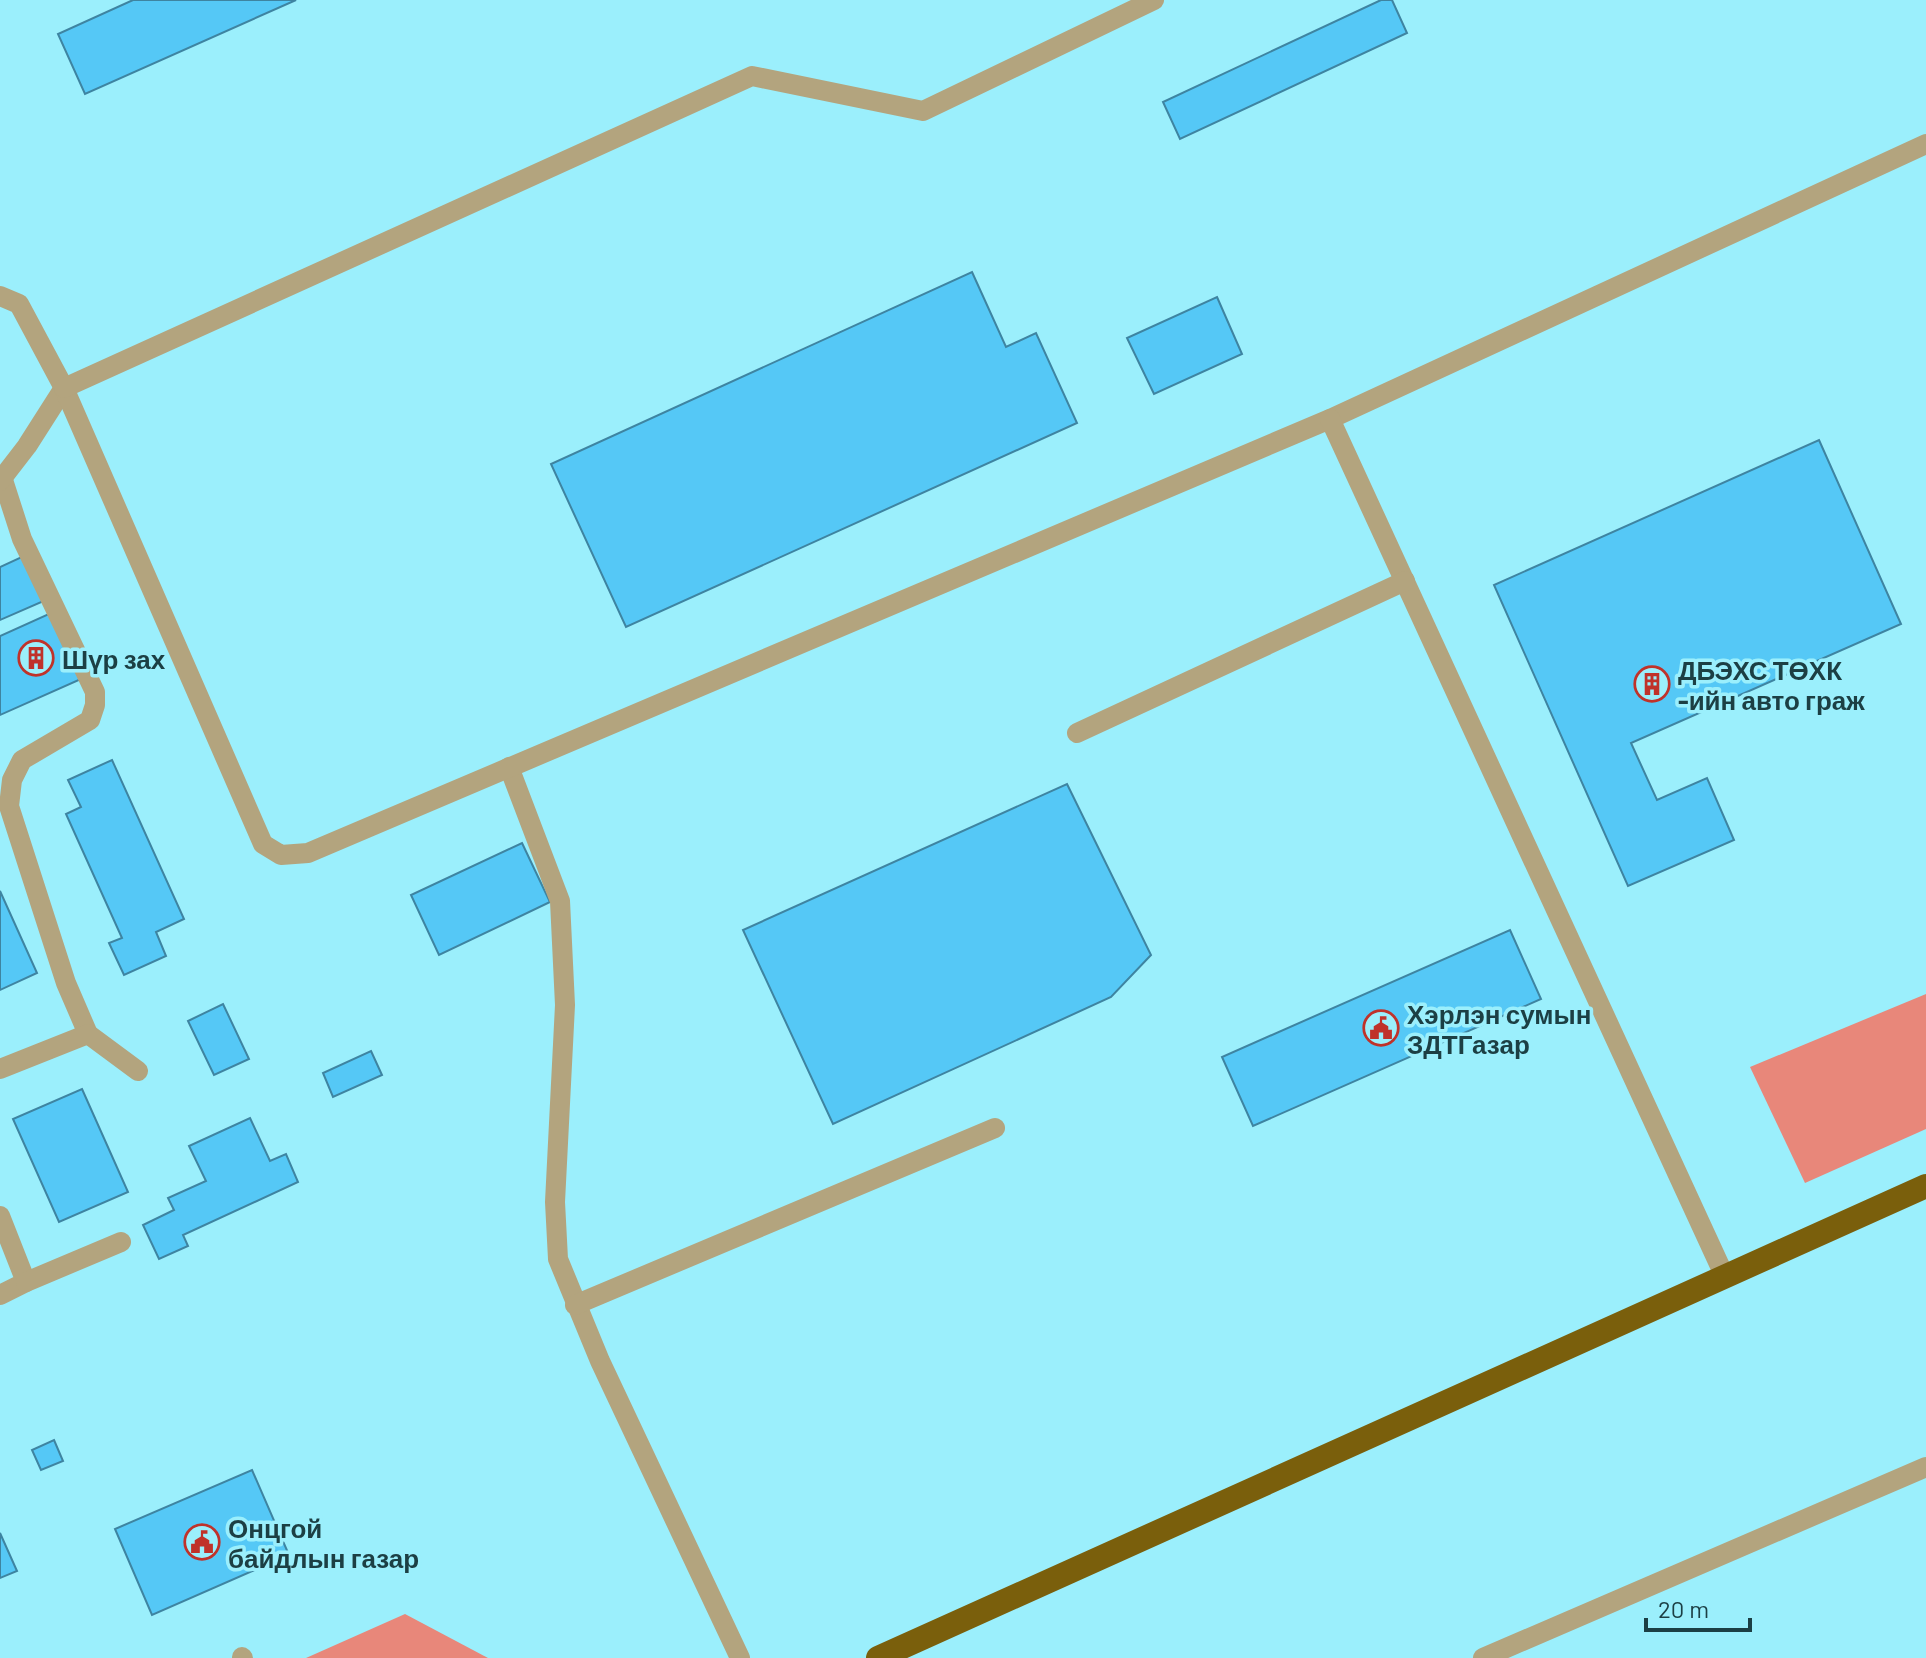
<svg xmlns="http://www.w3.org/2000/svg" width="1926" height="1658" viewBox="0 0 1926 1658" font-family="Barlow,sans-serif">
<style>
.forest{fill:#e8877a}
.building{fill:#55c8f6;stroke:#3e84a1;stroke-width:2}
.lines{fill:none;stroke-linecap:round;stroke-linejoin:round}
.lane{stroke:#b3a47e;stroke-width:20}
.street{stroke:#b3a47e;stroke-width:20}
.highway{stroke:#7a5f0c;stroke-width:24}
.labels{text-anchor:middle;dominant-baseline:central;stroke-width:7;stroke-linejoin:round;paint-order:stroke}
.poi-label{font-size:26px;font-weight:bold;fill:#1c3f44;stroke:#9beffc;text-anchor:start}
</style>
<rect width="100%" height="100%" fill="#9beffc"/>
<!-- forest -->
<g class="forest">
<polygon points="1926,994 1926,1129 1805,1183 1750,1067"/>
<polygon points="405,1614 488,1658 306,1658"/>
</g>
<!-- building -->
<g class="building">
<polygon points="133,0 296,0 85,94 58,34"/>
<polygon points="1381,0 1392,0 1407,33 1180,139 1163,102"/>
<polygon points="972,272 1006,347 1036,333 1077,423 626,627 551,464"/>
<polygon points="1217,297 1242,354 1154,394 1127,338"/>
<polygon points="1819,440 1901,624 1631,743 1657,800 1707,778 1734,840 1628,886 1494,585"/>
<polygon points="26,555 46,600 0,620 0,567"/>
<polygon points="51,613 81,679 0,715 0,636"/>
<polygon points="112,760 184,919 156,932 166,956 124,975 109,943 122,938 66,814 81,807 68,780"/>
<polygon points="1067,784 1151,955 1111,997 833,1124 743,930"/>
<polygon points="522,843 550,902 439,955 411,895"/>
<polygon points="0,891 37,973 0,990"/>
<polygon points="1510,930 1541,999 1253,1126 1222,1057"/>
<polygon points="223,1004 249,1059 214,1075 188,1021"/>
<polygon points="371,1051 382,1075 333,1097 323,1073"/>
<polygon points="82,1089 128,1192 59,1222 13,1119"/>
<polygon points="250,1118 270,1161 286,1154 298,1182 183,1235 188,1246 159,1259 143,1225 174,1210 168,1198 206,1181 189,1146"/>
<polygon points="54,1440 63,1461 41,1470 32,1450"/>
<polygon points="252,1470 289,1555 152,1615 115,1529"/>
<polygon points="0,1533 17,1571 0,1578"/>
</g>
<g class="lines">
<!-- lane -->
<g class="lane">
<polyline points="3,480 22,539 95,692 95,705 90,720 22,760 12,780 9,806 66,983 88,1034"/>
<polyline points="0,481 27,446 64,388"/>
<polyline points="509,767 560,901 565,1005 555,1202 558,1259 600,1361 740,1658"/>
<polyline points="0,1069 88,1034 138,1071"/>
<polyline points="0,1216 26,1282 0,1295"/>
<polyline points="26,1282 121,1242"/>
<polyline points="575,1305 995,1128"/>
</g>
<!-- street -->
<g class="street">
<polyline points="0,296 19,304 64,388 263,844 281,855 308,853 1330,419 1926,144"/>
<polyline points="64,388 752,76 923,111 1154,0"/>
<polyline points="1330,419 1725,1277"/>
<polyline points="1077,733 1405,581"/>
<polyline points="242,1657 243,1658"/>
<polyline points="1483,1658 1926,1467"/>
</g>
<!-- highway -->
<polyline class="highway" points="878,1658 1926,1186"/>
</g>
<!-- icons -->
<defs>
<symbol id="building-ring" viewBox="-11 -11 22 22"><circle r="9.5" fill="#9beffc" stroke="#c0322a" stroke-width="1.5"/><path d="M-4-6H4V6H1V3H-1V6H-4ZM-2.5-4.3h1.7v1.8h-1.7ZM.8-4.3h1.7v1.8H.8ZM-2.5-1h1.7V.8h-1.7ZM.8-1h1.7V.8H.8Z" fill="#c0322a"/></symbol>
<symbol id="civic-ring" viewBox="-11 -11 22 22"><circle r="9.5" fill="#9beffc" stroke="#c0322a" stroke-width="1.5"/><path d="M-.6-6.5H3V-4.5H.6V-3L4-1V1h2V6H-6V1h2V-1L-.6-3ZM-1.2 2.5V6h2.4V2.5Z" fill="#c0322a"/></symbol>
</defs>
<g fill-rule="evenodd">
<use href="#building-ring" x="16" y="638" width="40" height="40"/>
<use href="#building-ring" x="1632" y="664" width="40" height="40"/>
<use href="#civic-ring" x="1361" y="1008" width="40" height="40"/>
<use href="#civic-ring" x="182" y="1522" width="40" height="40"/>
</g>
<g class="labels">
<!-- poi labels -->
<g class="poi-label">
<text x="62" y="658">Шүр зах</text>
<text x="1678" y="669">ДБЭХС ТӨХК<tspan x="1678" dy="30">-ийн авто граж</tspan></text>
<text x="1407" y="1013">Хэрлэн сумын<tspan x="1407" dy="30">ЗДТГазар</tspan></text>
<text x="228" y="1527">Онцгой<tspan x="228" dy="30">байдлын газар</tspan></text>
</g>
</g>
<!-- scale -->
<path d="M1646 1618v12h104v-12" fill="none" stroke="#1c3f44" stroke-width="4"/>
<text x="1658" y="1618" font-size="24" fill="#1c3f44" stroke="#9beffc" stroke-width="6" paint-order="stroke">20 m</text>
</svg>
